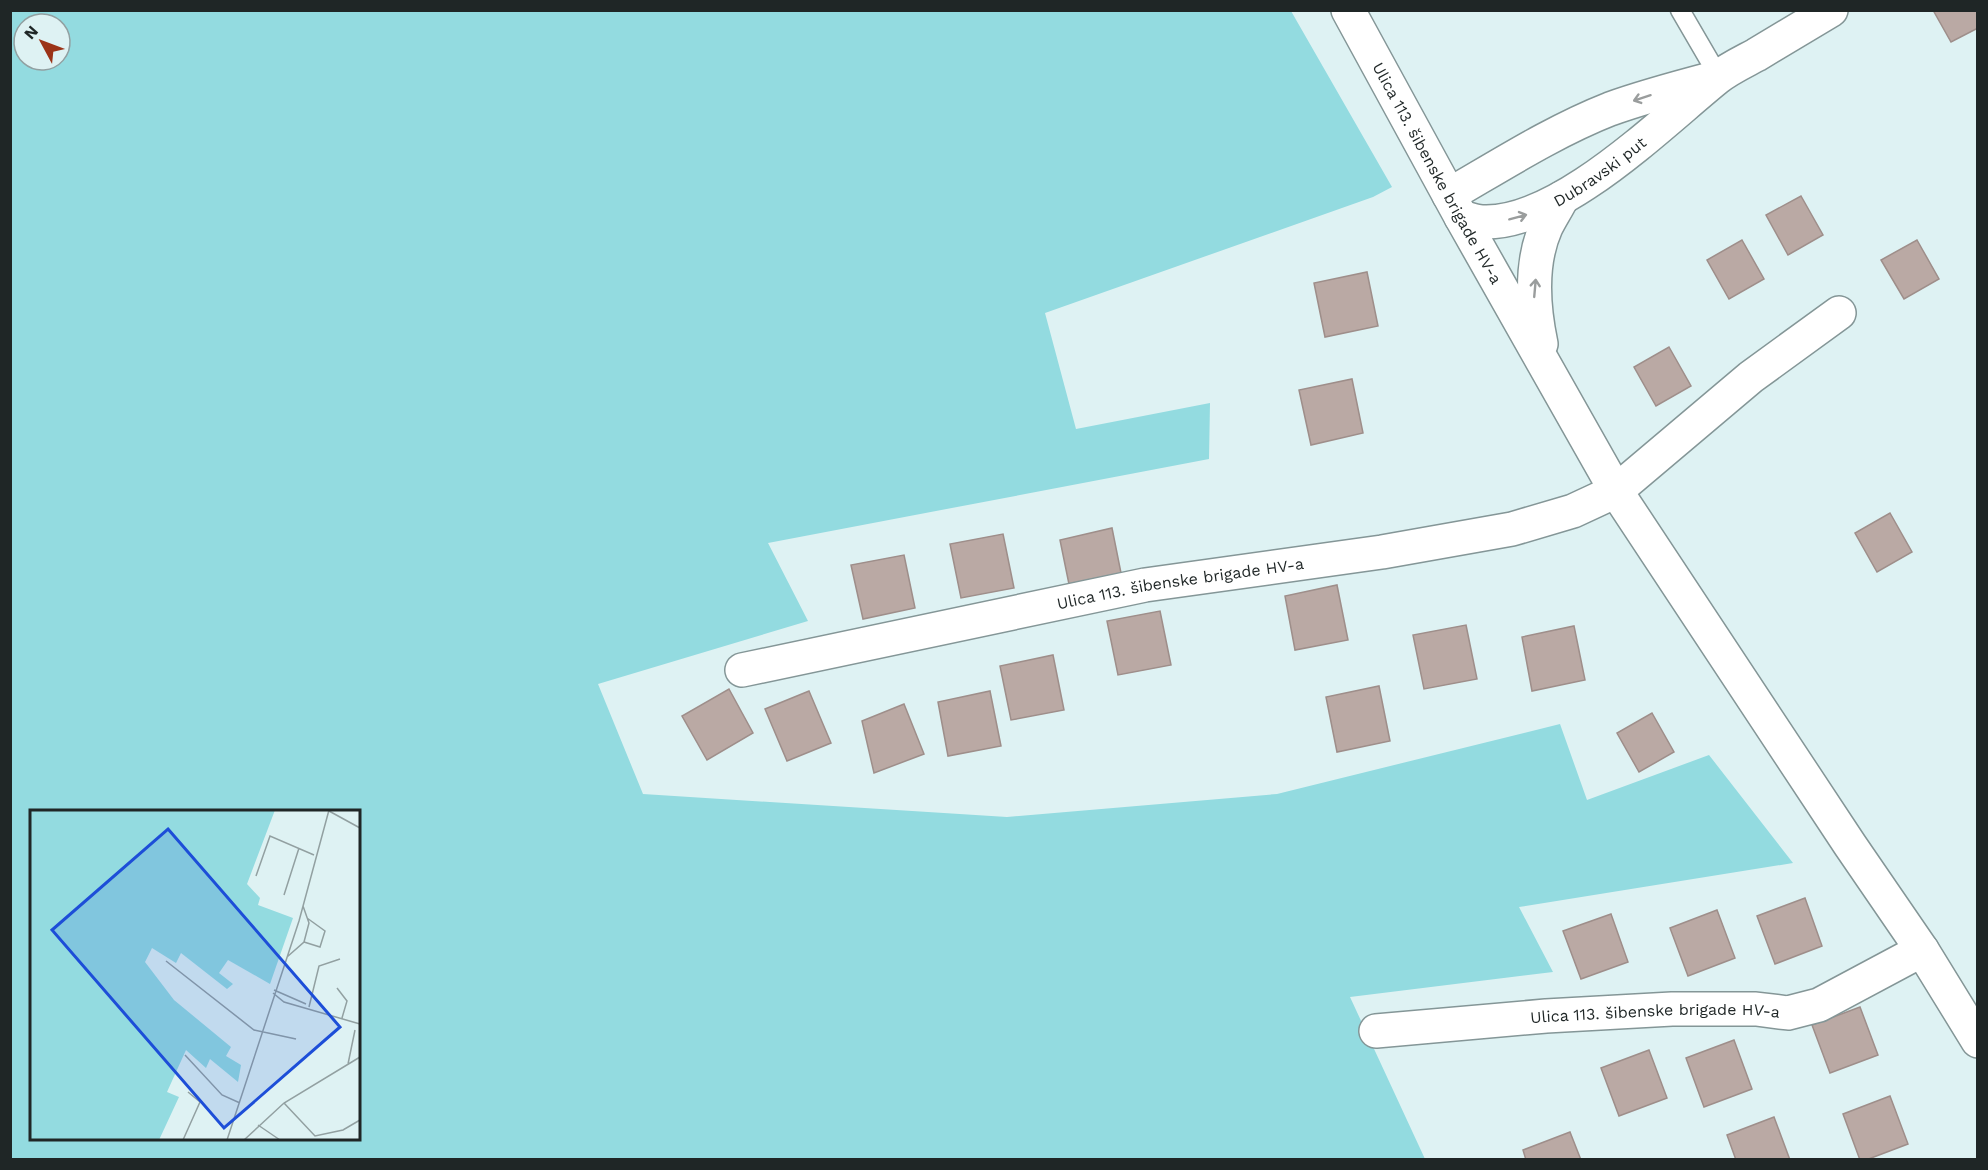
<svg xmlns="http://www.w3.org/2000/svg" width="1988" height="1170" viewBox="0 0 1988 1170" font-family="'Work Sans',sans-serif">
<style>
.green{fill:#93dbe0;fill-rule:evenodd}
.building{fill:#baa9a4;stroke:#9e8e8a;stroke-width:1.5}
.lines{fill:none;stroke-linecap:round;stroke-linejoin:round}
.lane-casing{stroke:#849697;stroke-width:21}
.street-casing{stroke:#849697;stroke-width:36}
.secondary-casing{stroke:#849697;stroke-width:36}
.lane{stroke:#fff;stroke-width:18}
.street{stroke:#fff;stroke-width:33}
.secondary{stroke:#fff;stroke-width:33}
.oneway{stroke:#9a9d9d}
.labels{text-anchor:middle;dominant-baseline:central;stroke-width:5;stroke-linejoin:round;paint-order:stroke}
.street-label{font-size:16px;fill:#1f2626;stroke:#def2f3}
.inset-road{fill:none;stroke:#92a0a1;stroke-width:1.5}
.view{fill:#1d4ed8;fill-opacity:0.15;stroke:#1d4ed8;stroke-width:3}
.inset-edge{fill:none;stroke:#1f2626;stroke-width:3}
</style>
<rect width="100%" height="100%" fill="#def2f3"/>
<!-- green -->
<path class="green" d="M10,11H1291L1392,187L1373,197L1045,313L1076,429L1210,403L1209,459L768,543L808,621L598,684L643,794L1007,817L1277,794L1560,724L1587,800L1709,755L1793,863L1519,907L1553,972L1350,997L1425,1159H11ZM24,24H60V60H24ZM32,812H358V1138H32Z"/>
<!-- building -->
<g class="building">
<polygon points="1933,10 1978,10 1978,28 1951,42"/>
<polygon points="1801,196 1823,235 1788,255 1766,215"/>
<polygon points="1742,240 1764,279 1729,299 1707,260"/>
<polygon points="1917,240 1939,279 1904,299 1881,260"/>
<polygon points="1367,272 1378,326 1325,337 1314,283"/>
<polygon points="1669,347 1691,386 1656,406 1634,367"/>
<polygon points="1352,379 1363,433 1311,445 1299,390"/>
<polygon points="1890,513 1912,552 1877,572 1855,533"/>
<polygon points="1112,528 1123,583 1071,594 1060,540"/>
<polygon points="1003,534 1014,588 961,598 950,544"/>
<polygon points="904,555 915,608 863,619 851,565"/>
<polygon points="1337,585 1348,640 1295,650 1285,596"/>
<polygon points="1160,611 1171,665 1118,675 1107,621"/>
<polygon points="1466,625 1477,679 1424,689 1413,635"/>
<polygon points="1574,626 1585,680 1532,691 1522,637"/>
<polygon points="1053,655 1064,710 1011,720 1000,666"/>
<polygon points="1379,686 1390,741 1337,752 1326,697"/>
<polygon points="729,689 753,733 707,760 682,716"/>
<polygon points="809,691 831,743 787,761 765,709"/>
<polygon points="990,691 1001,746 948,756 938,702"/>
<polygon points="904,704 924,754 874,773 862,721"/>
<polygon points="1652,713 1674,752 1639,772 1617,733"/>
<polygon points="1805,898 1822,946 1775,964 1757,916"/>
<polygon points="1717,910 1735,958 1688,976 1670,928"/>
<polygon points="1611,914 1628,962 1581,979 1563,931"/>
<polygon points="1860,1007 1878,1055 1830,1073 1812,1025"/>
<polygon points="1734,1040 1752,1089 1704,1107 1686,1058"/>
<polygon points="1649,1050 1667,1098 1619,1116 1601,1068"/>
<polygon points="1890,1096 1908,1144 1866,1160 1860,1160 1843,1114"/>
<polygon points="1774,1117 1790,1160 1736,1160 1727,1135"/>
<polygon points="1570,1132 1581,1160 1526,1160 1523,1150"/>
</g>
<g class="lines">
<defs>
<polyline id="lane" points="1680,10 1719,77"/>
<g id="street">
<path id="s1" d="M742,670L1145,585L1382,552L1512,529L1573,511L1616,491L1751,377L1839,313"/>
<path id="s2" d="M1376,1031L1546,1016L1672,1009H1756L1788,1013L1819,1005L1922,950"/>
</g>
<g id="secondary">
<path id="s3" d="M1348,10L1461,217L1616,491L1850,845L1922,950L1978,1041"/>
<path d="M1449,195C1501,165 1554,131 1610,109C1643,97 1677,88 1711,79"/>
<path id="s4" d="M1461,217C1468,219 1476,222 1483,222C1559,225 1660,124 1717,78C1728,69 1743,62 1756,55C1781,40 1806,25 1831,10"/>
<path d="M1541,344C1533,306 1530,263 1546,227C1551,217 1557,208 1562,198"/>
</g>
</defs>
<!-- lane casing -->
<use href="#lane" class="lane-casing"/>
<!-- street casing -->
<use href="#street" class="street-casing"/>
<!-- secondary casing -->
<use href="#secondary" class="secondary-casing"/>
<!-- lane -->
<use href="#lane" class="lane"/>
<!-- street -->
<use href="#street" class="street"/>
<!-- secondary -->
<use href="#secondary" class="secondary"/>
</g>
<!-- one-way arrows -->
<defs><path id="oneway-shaft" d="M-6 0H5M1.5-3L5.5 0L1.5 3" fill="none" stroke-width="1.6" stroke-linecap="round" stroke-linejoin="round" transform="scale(1.5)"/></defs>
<g class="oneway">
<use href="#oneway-shaft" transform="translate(1642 98) rotate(162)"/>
<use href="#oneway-shaft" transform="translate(1518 217) rotate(-15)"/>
<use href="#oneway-shaft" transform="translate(1535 288) rotate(-85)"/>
</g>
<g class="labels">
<!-- street labels -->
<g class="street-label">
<text stroke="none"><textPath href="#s4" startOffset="152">Dubravski put</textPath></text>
<text stroke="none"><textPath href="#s3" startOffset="186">Ulica 113. šibenske brigade HV-a</textPath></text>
<text stroke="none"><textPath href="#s1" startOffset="447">Ulica 113. šibenske brigade HV-a</textPath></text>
<text stroke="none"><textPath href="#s2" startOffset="280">Ulica 113. šibenske brigade HV-a</textPath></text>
</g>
</g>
<!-- overview -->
<g transform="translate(30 810)">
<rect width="330" height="330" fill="#def2f3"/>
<path d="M0,0H245L217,74L230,88L228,95L263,108L240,174L198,150L189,163L203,174L197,179L151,143L146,153L122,138L115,152L144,190L201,237L196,246L211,255L208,272L180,249L176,258L156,240L137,282L149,287L129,330H0Z" fill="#93dbe0"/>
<path class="inset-road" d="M299,1L330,18M226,66L240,26L284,45M254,85L269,38M274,132L290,137L295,121L277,108M257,147L274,132L279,113L273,96M136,151L224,220L266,229M307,178L317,191L312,208M244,180L276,194M243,183L254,192L330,214M279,197L289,156L310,149M155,245L192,285L210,293M318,254L325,220M254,293L285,326L313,320L330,310M228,315L250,330M153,330L170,292L158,282M197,330L269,111L299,0M214,330L254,293L330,247"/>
<path class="view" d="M138,19L310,217L194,318L22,120Z"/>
<rect width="330" height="330" class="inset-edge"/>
</g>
<!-- border -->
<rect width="1988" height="1170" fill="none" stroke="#1f2626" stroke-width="24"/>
<!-- north arrow -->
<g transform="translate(42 42) rotate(311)"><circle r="28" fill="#def2f3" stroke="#92a0a1" stroke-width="1.5"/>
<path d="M0-4.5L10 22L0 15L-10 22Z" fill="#9b3317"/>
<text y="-9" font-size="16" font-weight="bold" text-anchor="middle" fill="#1f2626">N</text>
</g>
</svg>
